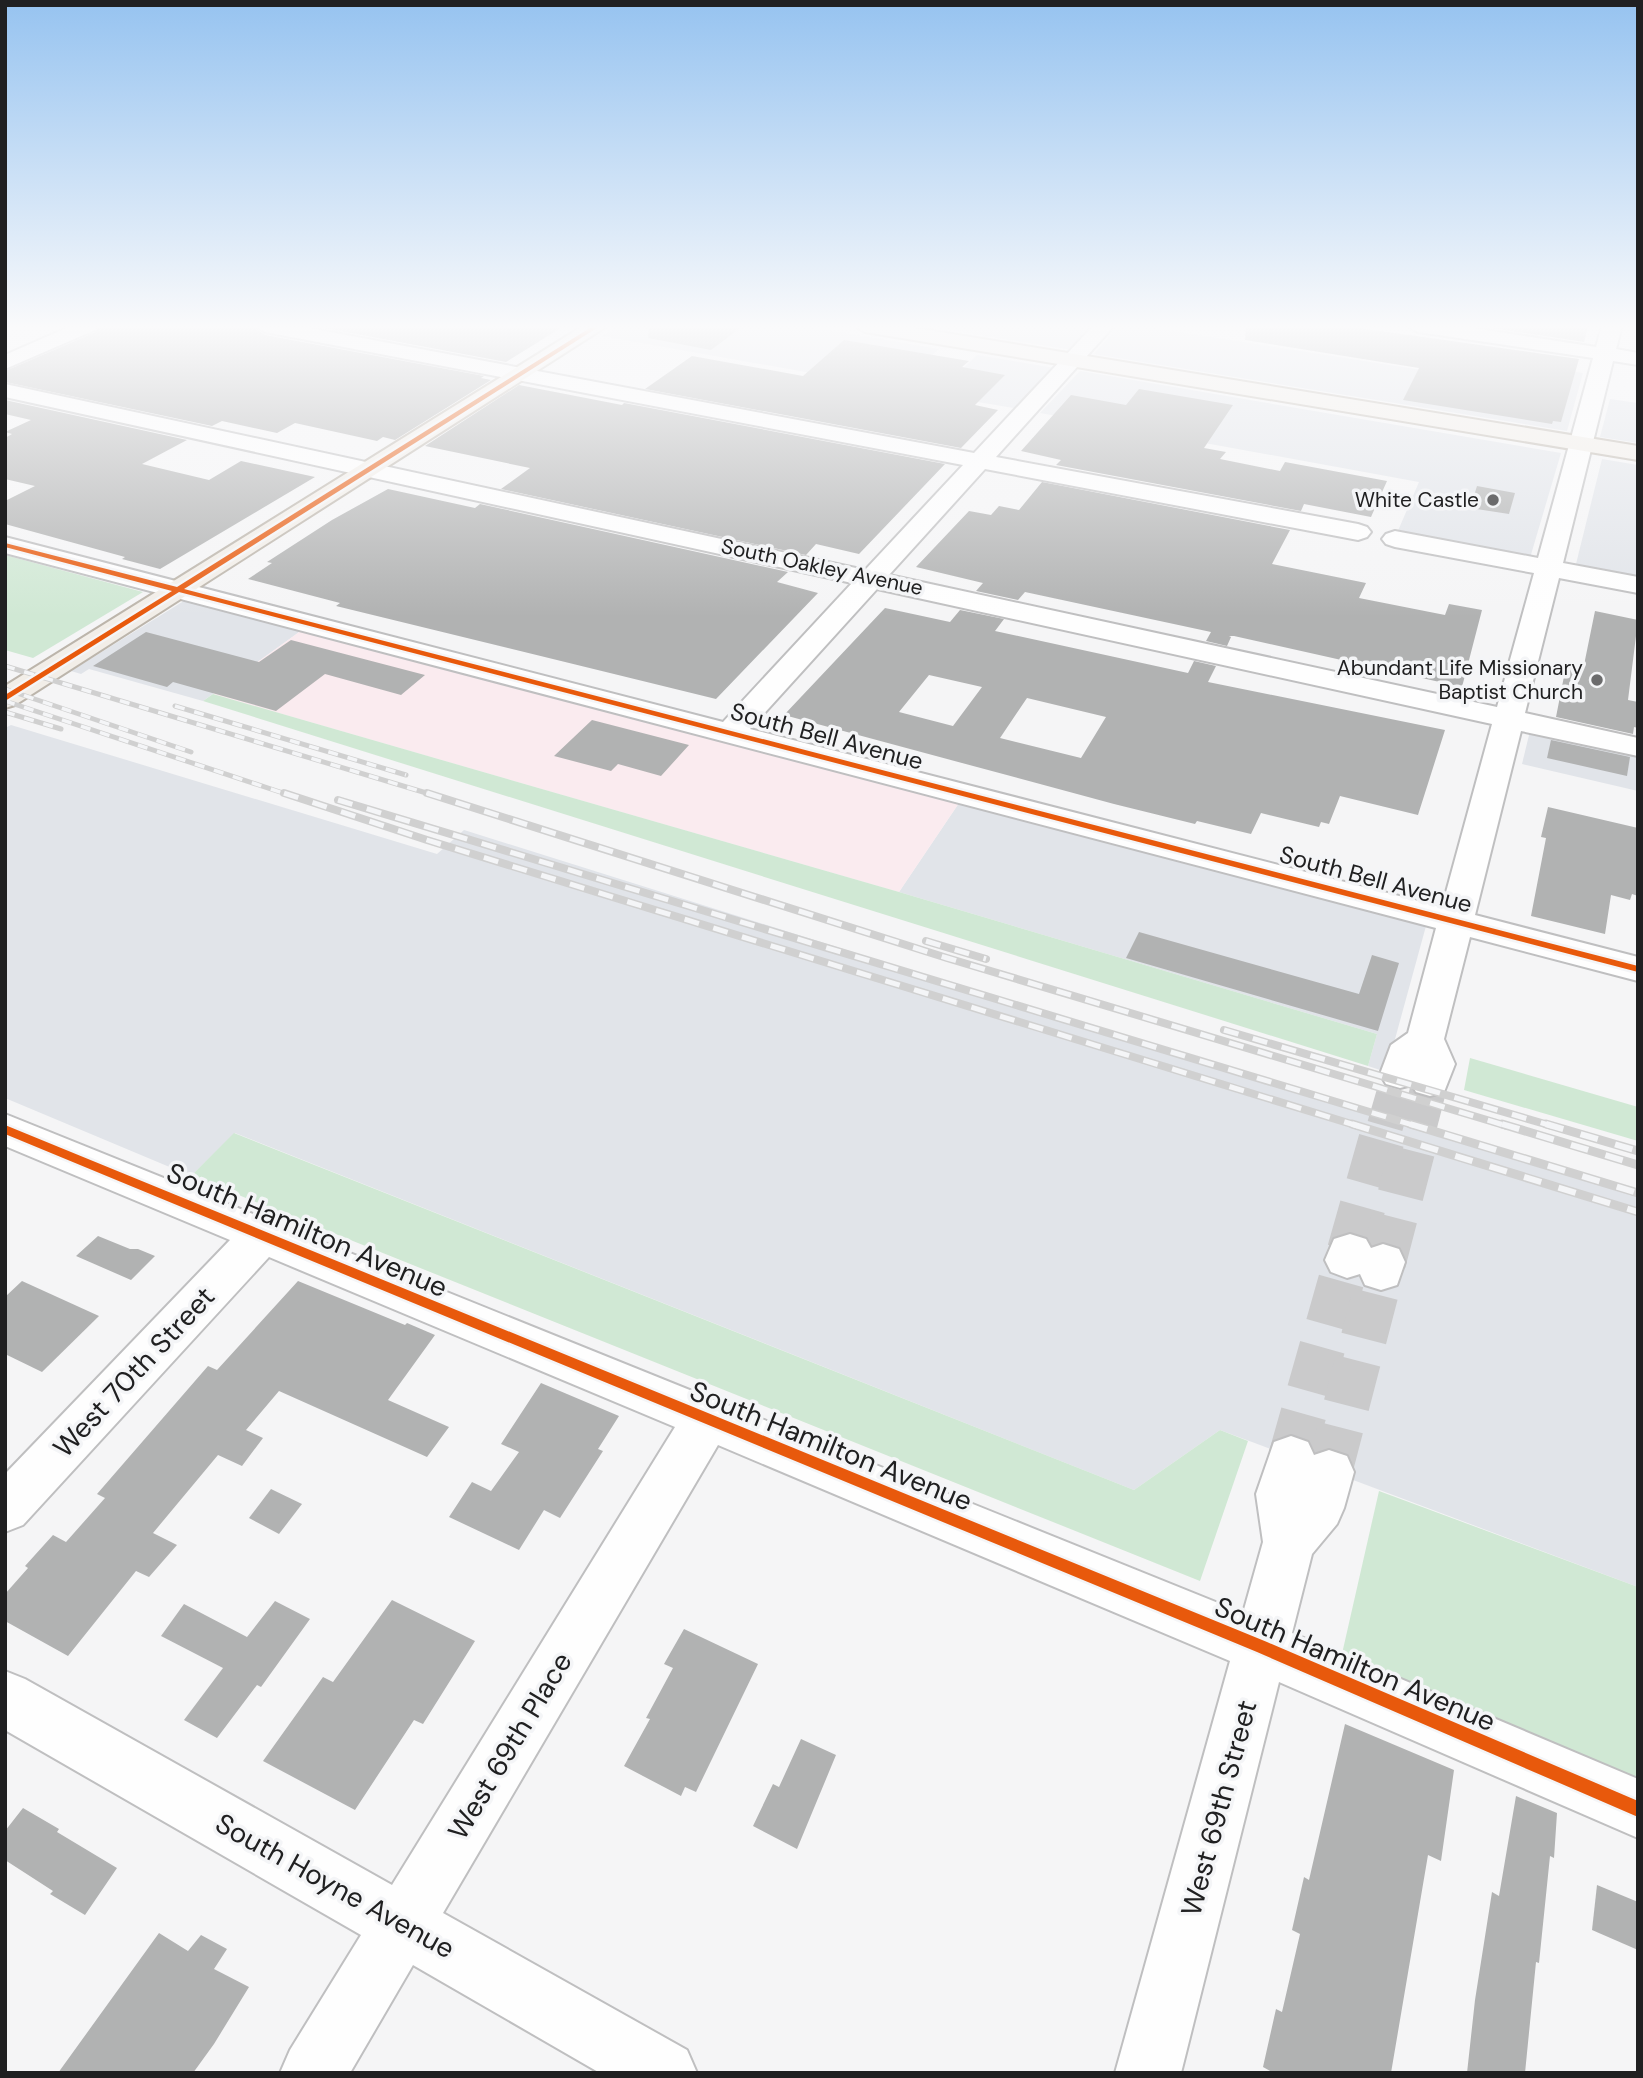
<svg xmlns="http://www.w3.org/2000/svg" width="1643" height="2078" viewBox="0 0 1643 2078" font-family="'DM Sans',sans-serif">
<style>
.built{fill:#e1e4e9}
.industrial{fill:#faebef}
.green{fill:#d0e8d4}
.building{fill:#b1b2b2;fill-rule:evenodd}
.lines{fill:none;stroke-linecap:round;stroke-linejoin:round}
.minor-tunnel-far1{stroke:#cacacb;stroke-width:36;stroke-dasharray:36 18;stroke-linecap:butt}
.minor-tunnel{stroke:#cacacb;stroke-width:46;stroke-dasharray:46 23;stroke-linecap:butt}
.minor-casing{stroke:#bfbfc0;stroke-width:4}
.major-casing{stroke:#bcb5ab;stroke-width:4}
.minor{fill:#fefefe;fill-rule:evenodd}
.major{fill:#f2eee8;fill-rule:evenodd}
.rail-far2-casing{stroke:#d0d0d0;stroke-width:5}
.rail-far1-casing{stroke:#d0d0d0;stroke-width:8}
.rail-casing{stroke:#d0d0d0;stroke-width:9}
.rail-far2{stroke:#f4f5f7;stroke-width:3.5;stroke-dasharray:10;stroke-linecap:butt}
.rail-far1{stroke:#f4f5f7;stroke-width:5;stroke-dasharray:15;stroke-linecap:butt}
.rail{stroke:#f4f5f7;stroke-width:6;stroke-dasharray:18;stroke-linecap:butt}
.cycleway-casing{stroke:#f4f5f7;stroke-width:5}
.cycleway{fill:#e8590c;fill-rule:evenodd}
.poi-dot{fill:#6b6b6c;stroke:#f4f5f7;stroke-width:2.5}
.labels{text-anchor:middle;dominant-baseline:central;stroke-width:7;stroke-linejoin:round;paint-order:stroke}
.far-poi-label{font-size:21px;fill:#202021;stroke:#f4f5f7;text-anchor:end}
.far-street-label{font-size:21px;fill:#202021;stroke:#f4f5f7}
.street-label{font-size:24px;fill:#202021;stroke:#f4f5f7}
.near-street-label{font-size:28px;fill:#202021;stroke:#f4f5f7}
</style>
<rect width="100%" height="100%" fill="#f5f5f6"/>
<!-- built -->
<g class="built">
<polygon points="618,326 805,326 939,349 896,388 602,336"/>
<polygon points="925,326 1095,326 1072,350"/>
<polygon points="1118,326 1141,326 1466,377 1475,356 1583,373 1567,431 1094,354"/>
<polygon points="977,355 1055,368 1019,409 936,395"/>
<polygon points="1080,371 1561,453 1530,558 1397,533 1419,482 1040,413"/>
<polygon points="1610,399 1638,403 1638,443 1600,437"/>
<polygon points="1602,459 1638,465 1638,579 1575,568"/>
<polygon points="187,599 302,630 203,701 89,669 81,674 71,671"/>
<polygon points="11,725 437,854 464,830 1060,1017 1638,1191 1638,1587 1220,1430 1134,1490 235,1133 191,1176 5,1098 5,728"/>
<polygon points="1530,731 1638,755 1638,791 1522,764"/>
<polygon points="959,803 1426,926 1386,1072 1368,1066 1377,1034 899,892"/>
</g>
<!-- industrial -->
<polygon class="industrial" points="302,630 959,803 899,892 213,694"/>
<!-- green -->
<g class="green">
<polygon points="5,555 143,592 33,658 5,650"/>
<polygon points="213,694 899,892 1377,1034 1368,1066 203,701"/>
<polygon points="1470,1058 1638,1107 1638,1141 1464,1090"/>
<polygon points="234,1133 1134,1490 1220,1430 1248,1441 1200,1581 191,1176"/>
<polygon points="1379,1491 1638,1587 1638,1790 1339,1667"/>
</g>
<!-- building -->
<g class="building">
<polygon points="100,326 252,326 265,335 484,376 481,378 491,380 395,440 383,437 377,441 295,423 277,433 222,421 212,426 5,382 5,371 96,332"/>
<polygon points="314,326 564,326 506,362"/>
<polygon points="649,326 743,326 711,350 648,338"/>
<polygon points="1246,326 1345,326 1579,359 1561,422 1553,421 1552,424 1403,400 1419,368 1245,340"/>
<polygon points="1479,326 1588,326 1584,342"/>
<polygon points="844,340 969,361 962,367 1005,375 975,405 998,410 961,448 645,389 692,356 803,376"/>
<polygon points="519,385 622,405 624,403 945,464 859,554 816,544 806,555 501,489 530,468 425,446"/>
<polygon points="1139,389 1233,405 1204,448 1226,452 1220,459 1280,471 1285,462 1387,481 1371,517 1304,504 1301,511 1056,465 1061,460 1021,451 1071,395 1126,405"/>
<polygon points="5,400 187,440 142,464 209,480 241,461 315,477 160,569 122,559 125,557 5,524 5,501 35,486 5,479 5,438 12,434 5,432 31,420 5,414"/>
<polygon points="1042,482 1290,530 1272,564 1366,583 1359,598 1445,615 1449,604 1482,610 1462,687 1234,636 1229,636 1231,637 1227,646 1206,641 1211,632 1025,592 1018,600 976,591 983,583 916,567 969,511 991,515 999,506 1019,510"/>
<polygon points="1477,486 1515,493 1509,514 1470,508"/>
<polygon points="388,489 475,508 480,504 788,572 777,582 818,593 716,699 336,606 340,603 248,579 272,563 267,562 332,520"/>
<path d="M885,608L950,622L960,610L1004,619L995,631L1188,673L1194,661L1216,666L1208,682L1445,730L1418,815L1340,796L1329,824L1321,822L1319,827L1261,813L1251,834L1197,821L1195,824L1114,804L784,715ZM929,675L982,687L953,726L899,712ZM1027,698L1106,717L1081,758L1000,738Z"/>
<polygon points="1595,611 1638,620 1628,700 1638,702 1638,728 1634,727 1633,734 1556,717 1567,661 1584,665"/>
<polygon points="146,632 259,662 291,640 425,675 401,695 325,674 276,711 173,682 167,687 93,666"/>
<polygon points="592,720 689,745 661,776 618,764 611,771 554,756"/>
<polygon points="1551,740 1630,757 1627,776 1547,758"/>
<polygon points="1548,807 1638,828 1638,896 1632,894 1630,900 1611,895 1605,934 1531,916 1546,838 1541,837"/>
<polygon points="1139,932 1359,994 1372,955 1399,963 1378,1031 1126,958"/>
<polygon points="98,1236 130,1249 138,1249 155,1256 131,1280 76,1256"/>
<polygon points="22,1281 99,1316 42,1372 5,1354 5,1297"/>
<polygon points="298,1281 405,1325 407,1323 435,1335 388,1400 449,1427 427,1457 279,1391 246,1430 263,1438 242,1466 218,1455 153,1533 177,1545 149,1577 136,1571 68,1656 5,1621 5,1594 28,1568 25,1566 53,1535 66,1542 105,1498 97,1494 208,1366 217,1370"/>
<polygon points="541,1383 619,1416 598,1449 603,1451 560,1518 544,1510 519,1550 449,1517 472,1482 491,1491 519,1452 501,1444"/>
<polygon points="271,1489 302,1504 279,1534 249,1518"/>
<polygon points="392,1600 475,1641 423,1724 414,1720 355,1810 263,1761 323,1677 333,1682"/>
<polygon points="275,1601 310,1619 261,1687 257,1685 217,1738 184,1720 223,1668 161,1636 184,1604 247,1637"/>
<polygon points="684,1629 758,1664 696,1792 685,1787 681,1796 624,1766 650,1719 646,1718 673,1668 664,1664"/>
<polygon points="1345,1724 1454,1770 1441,1861 1428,1855 1391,2073 1274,2073 1263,2067 1276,2009 1282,2012 1300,1934 1292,1930 1304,1877 1309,1880"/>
<polygon points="801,1739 836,1755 797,1849 753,1826 773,1784 779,1787"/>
<polygon points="1516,1796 1557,1813 1554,1858 1550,1856 1539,1963 1536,1962 1525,2073 1467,2073 1475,2000 1492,1892 1499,1896"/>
<polygon points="23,1808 59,1829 57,1832 117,1868 85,1915 50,1894 53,1891 5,1860 5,1831"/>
<polygon points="1597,1885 1638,1902 1638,1950 1592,1930"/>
<polygon points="159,1933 188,1951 201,1935 227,1949 214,1969 249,1987 214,2044 193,2073 58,2073"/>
</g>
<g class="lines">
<!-- minor-tunnel-far1 -->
<g class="minor-tunnel-far1">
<polyline points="1385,1126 1400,1074"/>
<polyline points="1419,1126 1430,1082"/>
</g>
<!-- minor-tunnel -->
<g class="minor-tunnel">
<polyline points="1350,1251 1386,1124"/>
<polyline points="1383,1262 1419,1124"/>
<polyline points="1291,1458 1347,1260"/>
<polyline points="1329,1472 1381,1272"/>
</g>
<defs>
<g id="minor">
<polygon points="71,326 98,326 95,330 5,369 5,355"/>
<path d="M255,326H298L974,453L1093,326H1114L996,457L1358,524L1367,527L1371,532L1367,537L1358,540L985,469L889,575L1497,707L1534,573L1395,547L1386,544L1382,539L1386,534L1395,531L1538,558L1593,358L1418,332L1408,326H1460L1596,347L1602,326H1622L1616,349L1638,353V365L1613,361L1563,563L1638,577V593L1559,578L1525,713L1638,738V756L1521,731L1475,915L1638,957V981L1470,937L1444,1039L1455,1064L1444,1092L1430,1096L1416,1092L1412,1085L1400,1088L1386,1084L1380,1074L1391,1045L1408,1033L1436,928L5,553V537L723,722L852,583L5,397V384L865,570L963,465L265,332ZM877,589L1492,724L1442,907L750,729Z"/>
<polygon points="5,1114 1243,1613 1263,1542 1256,1494 1274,1442 1291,1436 1308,1442 1314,1455 1329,1450 1347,1456 1354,1472 1344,1508 1337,1524 1312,1554 1292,1633 1638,1779 1638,1838 1279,1682 1181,2073 1115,2073 1230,1661 718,1445 443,1913 687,2050 697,2073 600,2073 413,1965 350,2073 280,2073 290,2050 361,1935 5,1730 5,1671 25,1679 392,1885 675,1427 269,1257 23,1525 5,1532 5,1474 230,1240 5,1146"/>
<polygon points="1350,1234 1366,1239 1371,1248 1383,1244 1399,1249 1405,1262 1397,1285 1381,1290 1365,1285 1360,1274 1347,1278 1331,1272 1325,1260 1334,1239"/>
</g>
<g id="major">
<polygon points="583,326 607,326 15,705 5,708 5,686"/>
<polygon points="855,326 903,326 1638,446 1638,460 865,332"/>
</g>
</defs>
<!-- minor casing -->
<use href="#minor" class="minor-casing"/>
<!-- major casing -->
<use href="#major" class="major-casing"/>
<!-- minor -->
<use href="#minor" class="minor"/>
<!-- major -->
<use href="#major" class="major"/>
<defs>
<g id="rail-far2">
<polyline points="5,666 433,795"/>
<polyline points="5,689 191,752"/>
<polyline points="5,701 289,795"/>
<polyline points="175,706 406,775"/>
<polyline points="5,712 61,729"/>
</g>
<g id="rail-far1">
<polyline points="284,793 427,840 1358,1126"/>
<polyline points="427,793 947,958 1507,1126"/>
<polyline points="338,800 1416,1126"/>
<polyline points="926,941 986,959"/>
<polyline points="1224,1030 1552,1126"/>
</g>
<g id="rail">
<polyline points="1352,1124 1638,1212"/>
<polyline points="1410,1124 1638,1193"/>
<polyline points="1502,1124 1638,1165"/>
<polyline points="1546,1124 1638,1151"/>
</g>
</defs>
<!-- rail-far2 casing -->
<use href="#rail-far2" class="rail-far2-casing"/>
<!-- rail-far1 casing -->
<use href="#rail-far1" class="rail-far1-casing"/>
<!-- rail casing -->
<use href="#rail" class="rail-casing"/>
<!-- rail-far2 -->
<use href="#rail-far2" class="rail-far2"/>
<!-- rail-far1 -->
<use href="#rail-far1" class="rail-far1"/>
<!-- rail -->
<use href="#rail" class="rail"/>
<defs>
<g id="cycleway">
<polygon points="593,326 600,326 184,589 1638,966 1638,972 179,592 5,701 5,695 172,591 5,547 5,543 177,587"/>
<polygon points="5,1125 1267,1642 1638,1801 1638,1817 1257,1652 5,1134"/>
</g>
</defs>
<!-- cycleway casing -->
<use href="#cycleway" class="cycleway-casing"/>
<!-- cycleway -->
<use href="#cycleway" class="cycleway"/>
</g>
<!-- sky -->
<linearGradient id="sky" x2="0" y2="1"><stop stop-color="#96c3f0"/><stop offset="0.53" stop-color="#fafafb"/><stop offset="1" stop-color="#fafafb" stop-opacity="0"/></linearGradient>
<rect width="1643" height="617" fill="url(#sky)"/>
<!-- markers -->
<g class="poi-dot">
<circle cx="1493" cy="500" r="7"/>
<circle cx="1597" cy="680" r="7"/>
</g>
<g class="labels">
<!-- far-poi labels -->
<g class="far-poi-label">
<text x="1479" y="500">White Castle</text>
<text x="1583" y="668">Abundant Life Missionary<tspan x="1583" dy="24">Baptist Church</tspan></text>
</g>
<!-- far-street labels -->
<g class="far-street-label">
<text transform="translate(822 567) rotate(12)">South Oakley Avenue</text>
</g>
<!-- street labels -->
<g class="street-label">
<text transform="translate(827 736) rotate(15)">South Bell Avenue</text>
<text transform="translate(1376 879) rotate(15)">South Bell Avenue</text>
</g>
<!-- near-street labels -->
<g class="near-street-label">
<text transform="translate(307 1230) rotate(23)">South Hamilton Avenue</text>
<text transform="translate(134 1372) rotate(-47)">West 70th Street</text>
<text transform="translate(831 1446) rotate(22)">South Hamilton Avenue</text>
<text transform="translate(1355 1664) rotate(23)">South Hamilton Avenue</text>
<text transform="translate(510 1746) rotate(-59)">West 69th Place</text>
<text transform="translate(1219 1808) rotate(-75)">West 69th Street</text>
<text transform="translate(335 1886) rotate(29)">South Hoyne Avenue</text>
</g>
</g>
<!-- border -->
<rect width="1643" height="2078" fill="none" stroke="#202021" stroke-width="14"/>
</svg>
